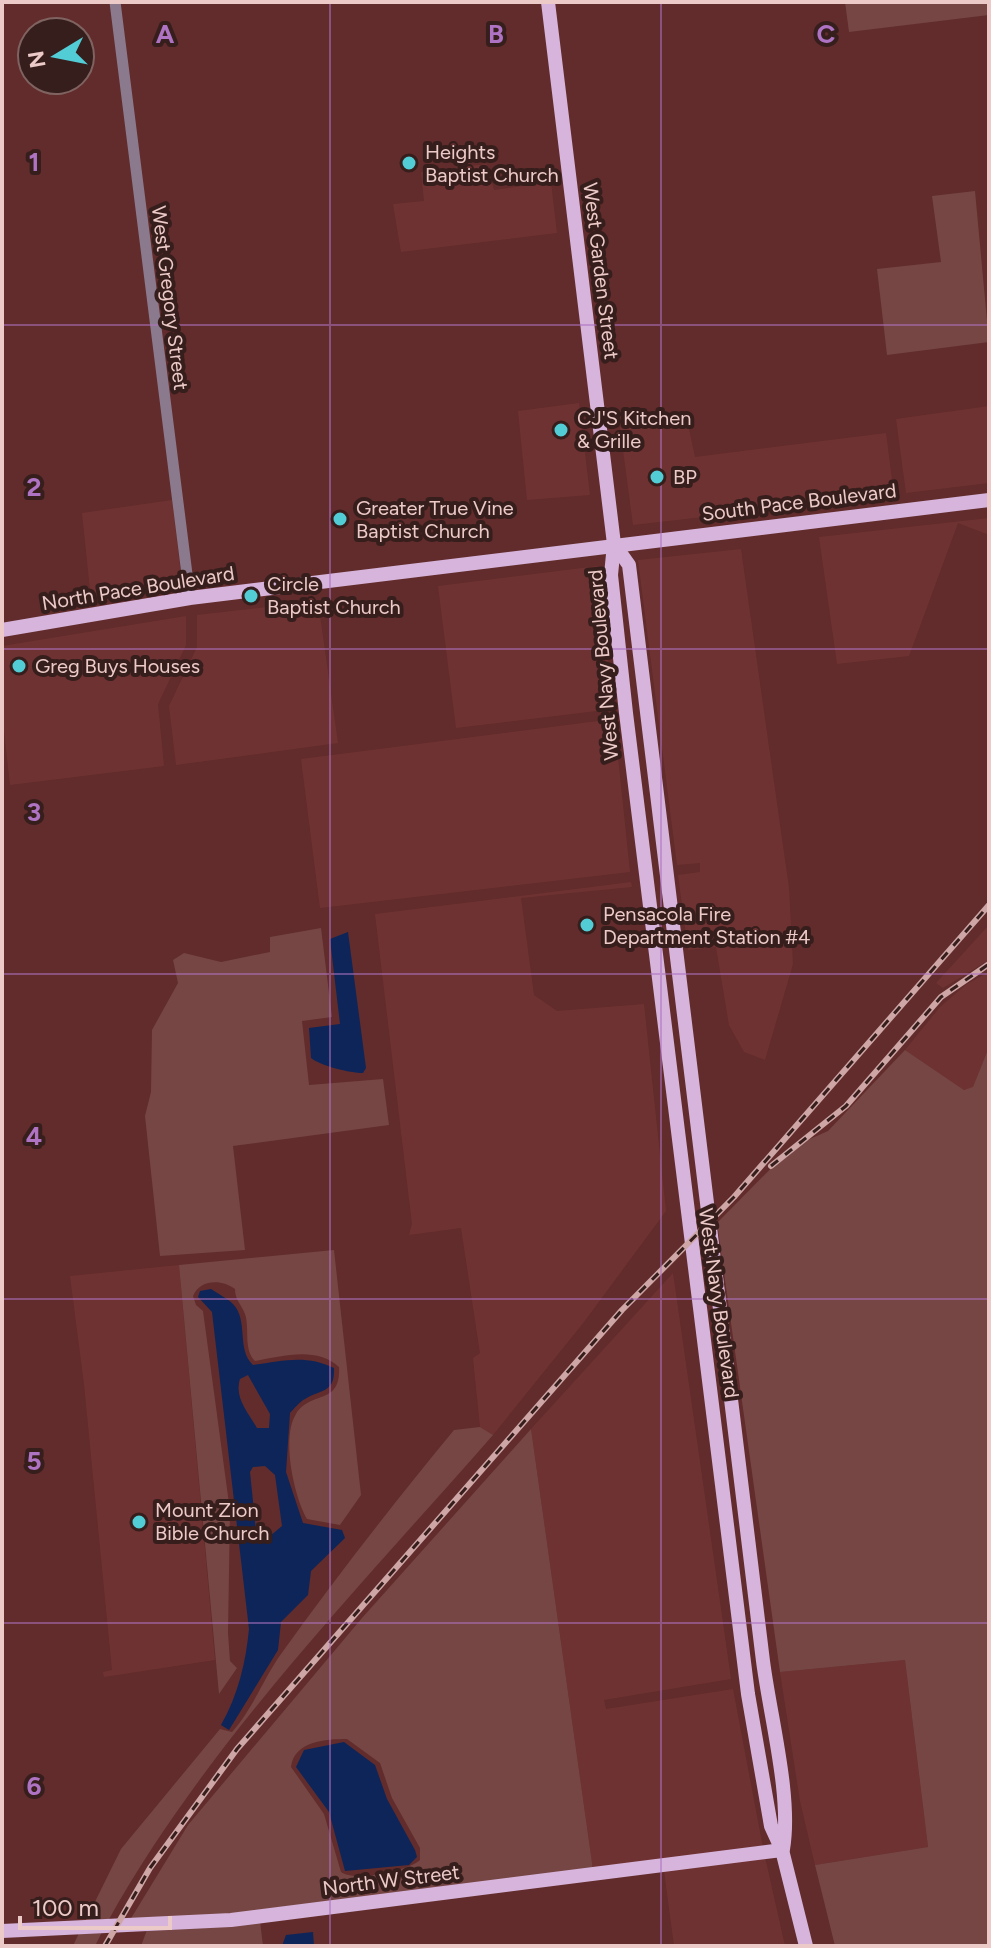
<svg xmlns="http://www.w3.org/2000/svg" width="991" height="1948" viewBox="0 0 991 1948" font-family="Figtree,sans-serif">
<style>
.built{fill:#6f3232}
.green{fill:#764644;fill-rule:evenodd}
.water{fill:#0d2559;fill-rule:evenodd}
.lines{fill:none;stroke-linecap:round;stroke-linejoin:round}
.minor{stroke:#8b7a8d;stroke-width:11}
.major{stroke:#d6b4db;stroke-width:14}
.rail-casing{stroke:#cda6a5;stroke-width:6}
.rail{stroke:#361e1d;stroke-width:3;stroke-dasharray:9;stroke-linecap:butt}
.grid{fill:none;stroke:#ae73c3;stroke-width:2;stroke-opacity:0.55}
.poi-dot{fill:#52ccd5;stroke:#361e1d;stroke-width:3}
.labels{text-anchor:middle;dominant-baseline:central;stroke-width:8;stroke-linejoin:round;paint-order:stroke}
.poi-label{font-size:20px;fill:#eccac8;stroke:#361e1d;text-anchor:start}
.street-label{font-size:20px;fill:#eccac8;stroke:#361e1d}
.grid-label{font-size:26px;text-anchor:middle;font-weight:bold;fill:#ae73c3;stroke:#361e1d;stroke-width:8;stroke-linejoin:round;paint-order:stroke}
</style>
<rect width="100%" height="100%" fill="#612c2b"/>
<!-- built -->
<g class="built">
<polygon points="487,164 494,190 551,182 557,233 401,252 393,204 424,201 421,172"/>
<polygon points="579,403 590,495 527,500 518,411"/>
<polygon points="989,406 989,483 906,493 896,419"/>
<polygon points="687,420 695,457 886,433 894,495 633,525 620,427"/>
<polygon points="172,500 182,583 91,599 82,513"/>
<polygon points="989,518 989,535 958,523 909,656 837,664 819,537"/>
<polygon points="741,549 789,888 793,964 765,1060 744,1052 729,1025 716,947 688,950 678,875 700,872 700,863 677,865 638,560"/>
<polygon points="598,566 613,709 456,728 438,586"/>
<polygon points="318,601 338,743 176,765 169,706 197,647 197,615"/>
<polygon points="186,616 186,645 158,704 164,766 10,785 2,713 2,646"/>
<polygon points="614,719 630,872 320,908 301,759"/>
<polygon points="631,882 632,887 521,898 534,995 557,1011 644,1004 666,1211 584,1322 493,1435 480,1427 473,1358 480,1353 461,1228 409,1235 412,1224 375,914"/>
<polygon points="989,925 989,960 943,988 936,983"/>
<polygon points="989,972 989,1047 973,1088 964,1090 905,1050 940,1007 967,984"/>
<polygon points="179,1265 215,1660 104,1677 103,1672 112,1670 84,1384 70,1276"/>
<polygon points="673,1273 731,1679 604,1700 606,1709 733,1689 763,1848 593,1870 531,1429"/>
<polygon points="905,1660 928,1847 815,1865 800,1801 780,1672"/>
<polygon points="765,1857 785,1946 674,1946 664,1871"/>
</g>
<!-- green -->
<g class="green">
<polygon points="845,2 989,2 989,15 849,32"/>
<polygon points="975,191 989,342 887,355 877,269 941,262 932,196"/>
<polygon points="321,928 332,1017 302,1021 309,1085 383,1079 389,1125 233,1146 245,1250 160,1256 145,1116 151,1092 152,1030 178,983 173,960 184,953 221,962 270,952 270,937"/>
<polygon points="989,1047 989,1946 835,1946 815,1865 928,1847 905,1660 780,1672 717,1223 792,1147 828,1131 905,1050 964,1090 973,1087"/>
<path d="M334,1250L361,1495L340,1525L307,1519C294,1497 281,1437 296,1414C311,1390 341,1406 339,1367C317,1346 282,1356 255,1361C243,1349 250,1329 245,1314C241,1304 235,1300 235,1289C222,1279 200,1279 193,1296L196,1305L203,1311L230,1511L228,1633L230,1661L237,1668L219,1694L179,1265Z"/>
<path d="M480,1427L493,1435C359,1588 207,1743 108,1921L85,1922L121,1849L220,1729L232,1732C253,1709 263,1679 281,1654C336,1577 394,1503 454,1430Z"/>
<path d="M531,1429L593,1870L230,1915L130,1920L188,1825L362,1618ZM347,1739L380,1763L392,1798L420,1848V1860C408,1871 354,1882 341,1872L324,1814L291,1767C294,1741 326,1739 347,1739Z"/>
<polygon points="260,1921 263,1946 141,1946 147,1930"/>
<polygon points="102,1932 95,1946 73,1946 79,1933"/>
</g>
<!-- water -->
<g class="water">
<path d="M348,932L366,1068L363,1073C350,1073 321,1066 311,1058L309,1028L340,1024L330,939Z"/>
<path d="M211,1289C218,1294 227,1298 233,1304C249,1321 236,1349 253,1365C282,1361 306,1354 334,1368C335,1393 322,1389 305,1399C299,1402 294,1409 290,1413L286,1472L303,1523L342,1530L345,1538L311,1571L308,1595L281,1622L278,1650L229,1730L221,1725C238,1696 246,1661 249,1629L212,1312L198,1297L200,1291ZM248,1375L270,1414L269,1428H257C248,1412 234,1398 240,1379ZM265,1466L275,1475L282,1526L270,1536H261L256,1531L250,1472L253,1467Z"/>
<polygon points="344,1742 375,1765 387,1799 415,1850 417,1857 409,1865 345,1871 329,1812 296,1767 304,1750"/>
<polygon points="313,1932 314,1946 282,1946 286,1935"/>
</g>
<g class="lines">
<!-- minor -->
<polyline class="minor" points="115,2 190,598"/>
<!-- major -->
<g class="major">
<polyline points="548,2 614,544 611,575 626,713 748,1694 771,1826 782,1850 806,1946"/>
<path d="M614,544L629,565L763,1661C770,1716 792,1797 783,1849"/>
<polyline points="2,630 190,598 989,500"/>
<polyline points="2,1931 231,1920 782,1850"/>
</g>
<defs>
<g id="rail">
<polyline points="771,1166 846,1106 941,997 989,964"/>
<polyline points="105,1946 150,1868 237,1749 622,1310 734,1197 989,905"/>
</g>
</defs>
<!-- rail casing -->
<use href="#rail" class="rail-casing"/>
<!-- rail -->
<use href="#rail" class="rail"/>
</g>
<!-- grid -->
<path class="grid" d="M330,2V1946M661,2V1946M2,325H989M2,649H989M2,974H989M2,1299H989M2,1623H989"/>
<!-- markers -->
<g class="poi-dot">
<circle cx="409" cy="163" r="8"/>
<circle cx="561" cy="430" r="8"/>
<circle cx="657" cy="477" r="8"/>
<circle cx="340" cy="519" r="8"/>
<circle cx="251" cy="596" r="8"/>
<circle cx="19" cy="666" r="8"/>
<circle cx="587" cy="925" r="8"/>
<circle cx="139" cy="1522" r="8"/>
</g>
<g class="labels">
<!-- poi labels -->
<g class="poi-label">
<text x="425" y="152">Heights<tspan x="425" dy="23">Baptist Church</tspan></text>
<text x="577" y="418">CJ'S Kitchen<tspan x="577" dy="23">&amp; Grille</tspan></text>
<text x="673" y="477">BP</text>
<text x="356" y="508">Greater True Vine<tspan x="356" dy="23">Baptist Church</tspan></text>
<text x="267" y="584">Circle<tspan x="267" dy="23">Baptist Church</tspan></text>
<text x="35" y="666">Greg Buys Houses</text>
<text x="603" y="914">Pensacola Fire<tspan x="603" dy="23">Department Station #4</tspan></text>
<text x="155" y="1510">Mount Zion<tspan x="155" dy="23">Bible Church</tspan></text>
</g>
<!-- street labels -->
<g class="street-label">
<text transform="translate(601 271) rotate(83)">West Garden Street</text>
<text transform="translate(170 298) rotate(83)">West Gregory Street</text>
<text transform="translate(799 502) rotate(-7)">South Pace Boulevard</text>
<text transform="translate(138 588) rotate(-9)">North Pace Boulevard</text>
<text transform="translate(603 665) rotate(-95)">West Navy Boulevard</text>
<text transform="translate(719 1303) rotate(82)">West Navy Boulevard</text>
<text transform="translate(391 1880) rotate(-7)">North W Street</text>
</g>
</g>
<g class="grid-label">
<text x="165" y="43">A</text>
<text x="496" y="43">B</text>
<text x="826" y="43">C</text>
<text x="34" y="171">1</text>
<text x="34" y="496">2</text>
<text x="34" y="821">3</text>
<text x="34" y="1145">4</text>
<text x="34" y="1470">5</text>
<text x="34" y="1795">6</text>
</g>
<!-- border -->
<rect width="991" height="1948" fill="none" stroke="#eccac8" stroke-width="8"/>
<!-- north arrow -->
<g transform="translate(56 56) rotate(260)"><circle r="38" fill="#361e1d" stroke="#7f6361" stroke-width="2"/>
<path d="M0-6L14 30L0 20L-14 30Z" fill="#52ccd5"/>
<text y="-12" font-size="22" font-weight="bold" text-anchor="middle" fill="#eccac8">N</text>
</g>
<!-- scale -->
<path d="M20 1916v12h150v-12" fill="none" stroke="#eccac8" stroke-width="4"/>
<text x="32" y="1916" font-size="24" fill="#eccac8" stroke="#361e1d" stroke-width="6" paint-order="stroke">100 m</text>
</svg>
